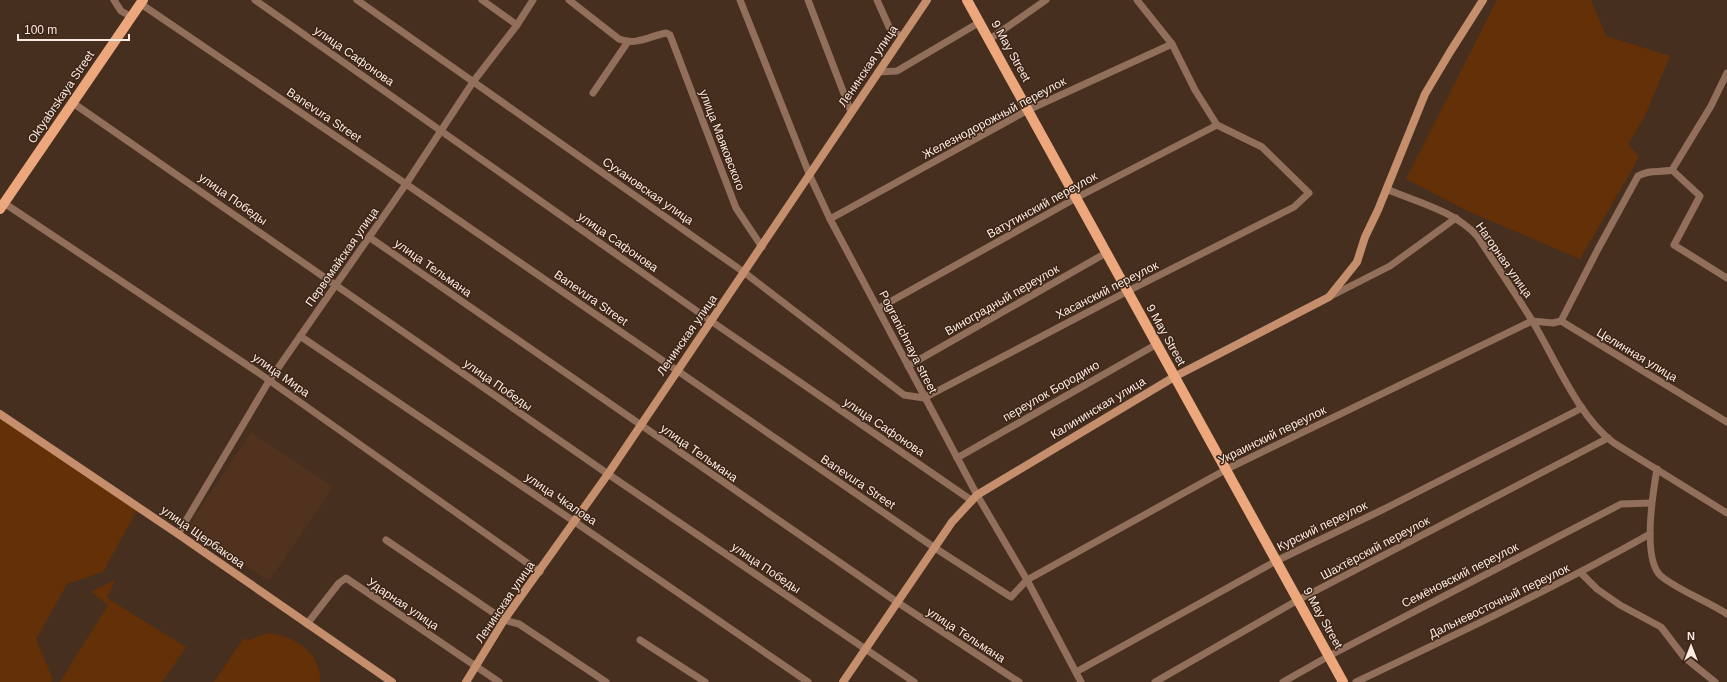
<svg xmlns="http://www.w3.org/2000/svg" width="1727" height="682" viewBox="0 0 1727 682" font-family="Helvetica,sans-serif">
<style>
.built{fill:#51321f}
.green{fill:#643007}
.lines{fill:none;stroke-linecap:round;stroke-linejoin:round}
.street{stroke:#916f5b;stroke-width:7}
.secondary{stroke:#c58f6e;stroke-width:8}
.primary{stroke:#eda77d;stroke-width:10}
.labels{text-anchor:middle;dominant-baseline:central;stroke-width:3;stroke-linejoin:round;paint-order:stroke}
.street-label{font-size:12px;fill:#fbeae1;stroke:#3c2516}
</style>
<rect width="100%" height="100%" fill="#472f20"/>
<!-- built -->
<polygon class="built" points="251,432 333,487 269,581 188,527"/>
<!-- green -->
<g class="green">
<polygon points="1497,0 1591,0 1606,36 1670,56 1644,118 1628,144 1639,157 1580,259 1470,212 1406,179"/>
<polygon points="0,416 137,510 103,572 67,584 36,639 53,680 51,682 0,682"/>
<polygon points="115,580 107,598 186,647 162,682 60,682 108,605 91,592"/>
<path d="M268,633C293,635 322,653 320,682H214L243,639L249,640Z"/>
</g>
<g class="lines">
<!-- street -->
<g class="street">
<polyline points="114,0 121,11 132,17"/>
<polyline points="255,0 711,321 971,500"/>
<polyline points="357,0 745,273 904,395 924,398 1128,291 1294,207 1309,193 1262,147 1217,125 1195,90 1172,44 1137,0"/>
<polyline points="482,0 517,25"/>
<path d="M569,0L619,39C636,46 650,36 666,33L670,35L736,208L762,247"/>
<polyline points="740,0 810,176 830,219 977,495 1027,580 1081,682"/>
<polyline points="808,0 851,112"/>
<polyline points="877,0 890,29 902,37"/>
<polyline points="141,4 406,184 935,548 1011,597 1027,580 1227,469 1532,321"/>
<polyline points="990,39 1046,0"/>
<polyline points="878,72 897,71 980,22"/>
<polyline points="593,93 627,43"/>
<polyline points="73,103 608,474 914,682"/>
<polyline points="1672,170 1700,196 1674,245 1727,278"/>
<path d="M1386,189C1417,202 1455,211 1478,237C1496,265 1515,293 1533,322C1555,359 1579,418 1614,443L1727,513"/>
<polyline points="4,203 256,371 540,572"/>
<polyline points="830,219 1028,110 1172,44"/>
<polyline points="369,237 897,602 1019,682"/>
<polyline points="1331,296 1390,266 1456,218"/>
<polyline points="879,308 1076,198 1217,125"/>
<polyline points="1532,321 1553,323 1561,321 1727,422"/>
<path d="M1561,321L1598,249L1638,176C1649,169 1660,173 1672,170L1711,106L1727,73"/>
<polyline points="300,336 575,522 808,682"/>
<polyline points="908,366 1106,253"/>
<polyline points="957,458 1157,344"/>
<path d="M1657,469C1653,492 1642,559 1661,576C1676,589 1709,602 1727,614"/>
<polyline points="178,534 269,381 406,184 473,82 517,25 533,0"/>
<polyline points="386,540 504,620 519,624 606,682"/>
<polyline points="1581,573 1597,589 1620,605 1661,627 1684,657 1715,682"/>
<polyline points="307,624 339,583 346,578 499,682"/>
<polyline points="640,640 705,682"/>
<polyline points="1076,672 1276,561 1384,509 1582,408"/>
<polyline points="1155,682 1298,600 1608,438"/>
<polyline points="1283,682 1329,656 1621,504 1651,503"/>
<path d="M1356,682C1455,635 1554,588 1650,534"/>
</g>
<!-- secondary -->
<g class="secondary">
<polyline points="0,414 178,534 392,682"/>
<polyline points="466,682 504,620 608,474 927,0"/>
<polyline points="843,682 952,522 977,495 1174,377 1329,297 1357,262 1365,237 1378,210 1425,94 1450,52 1483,0"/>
</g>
<!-- primary -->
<g class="primary">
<polyline points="967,0 1343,682"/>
<polyline points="0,209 143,0"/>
</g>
</g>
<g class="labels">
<!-- street labels -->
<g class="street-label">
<text transform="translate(1011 51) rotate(61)">9 May Street</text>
<text transform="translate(354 56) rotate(35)">улица Сафонова</text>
<text transform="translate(868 66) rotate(-56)">Ленинская улица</text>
<text transform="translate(61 97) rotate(-56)">Oktyabrskaya Street</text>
<text transform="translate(324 115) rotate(34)">Banevura Street</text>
<text transform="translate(994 118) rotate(-28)">Железнодорожный переулок</text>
<text transform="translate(722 140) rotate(69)">улица Маяковского</text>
<text transform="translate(648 191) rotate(35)">Сухановская улица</text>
<text transform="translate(233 199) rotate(35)">улица Победы</text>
<text transform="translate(1042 205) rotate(-29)">Ватутинский переулок</text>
<text transform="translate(618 242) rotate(35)">улица Сафонова</text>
<text transform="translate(342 257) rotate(-55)">Первомайская улица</text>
<text transform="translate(1504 260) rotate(55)">Нагорная улица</text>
<text transform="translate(433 268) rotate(35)">улица Тельмана</text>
<text transform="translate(1107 290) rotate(-27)">Хасанский переулок</text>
<text transform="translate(591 298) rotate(35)">Banevura Street</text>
<text transform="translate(1002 300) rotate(-30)">Виноградный переулок</text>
<text transform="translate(687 335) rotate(-55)">Ленинская улица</text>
<text transform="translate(1166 335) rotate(61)">9 May Street</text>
<text transform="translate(908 342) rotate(63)">Pogranichnaya street</text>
<text transform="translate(1637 355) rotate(31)">Целинная улица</text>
<text transform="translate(281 375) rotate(35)">улица Мира</text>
<text transform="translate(498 385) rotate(35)">улица Победы</text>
<text transform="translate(1051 391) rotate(-30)">переулок Бородино</text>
<text transform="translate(1098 408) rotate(-31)">Калининская улица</text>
<text transform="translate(884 427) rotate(34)">улица Сафонова</text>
<text transform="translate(1272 435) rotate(-26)">Украинский переулок</text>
<text transform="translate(699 453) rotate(35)">улица Тельмана</text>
<text transform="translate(858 482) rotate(34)">Banevura Street</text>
<text transform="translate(561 499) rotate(34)">улица Чкалова</text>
<text transform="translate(1322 526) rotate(-26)">Курский переулок</text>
<text transform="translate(203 537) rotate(35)">улица Щербакова</text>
<text transform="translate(1375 548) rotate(-28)">Шахтёрский переулок</text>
<text transform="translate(766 568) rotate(34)">улица Победы</text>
<text transform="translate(1460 575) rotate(-27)">Семёновский переулок</text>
<text transform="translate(1499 601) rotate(-26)">Дальневосточный переулок</text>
<text transform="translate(505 602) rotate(-56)">Ленинская улица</text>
<text transform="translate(403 604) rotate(34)">Ударная улица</text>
<text transform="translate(1323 618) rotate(61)">9 May Street</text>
<text transform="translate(966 635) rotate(33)">улица Тельмана</text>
</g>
</g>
<!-- north arrow -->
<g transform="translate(1691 646)" stroke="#3c2516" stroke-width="3" paint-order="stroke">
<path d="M0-3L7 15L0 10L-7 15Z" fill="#fbeae1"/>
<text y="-6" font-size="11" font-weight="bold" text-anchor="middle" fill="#fbeae1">N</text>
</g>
<!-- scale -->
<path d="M18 34v6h111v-6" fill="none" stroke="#fbeae1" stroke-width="2"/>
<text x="24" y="34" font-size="12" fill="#fbeae1" stroke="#3c2516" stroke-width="3" paint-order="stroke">100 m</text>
</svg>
